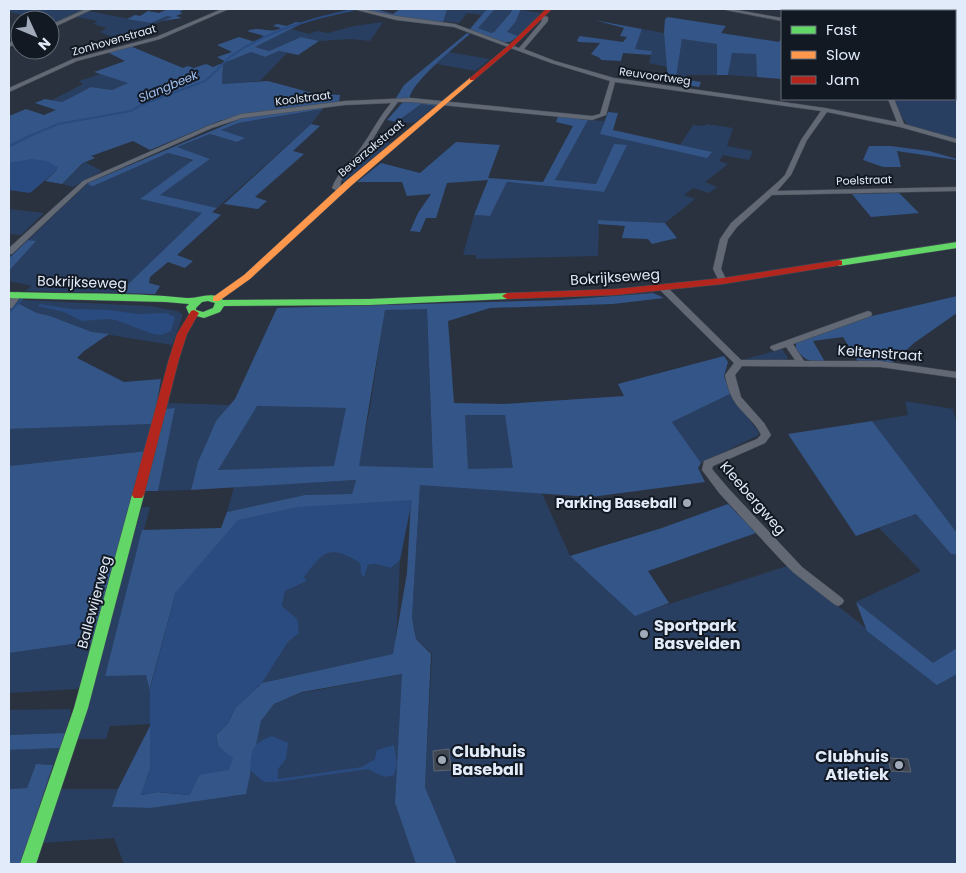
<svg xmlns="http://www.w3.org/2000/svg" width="966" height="873" viewBox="0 0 966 873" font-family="Poppins,sans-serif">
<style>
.green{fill:#293f61}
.forest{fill:#345588;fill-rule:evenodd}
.water{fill:#2a4b7f}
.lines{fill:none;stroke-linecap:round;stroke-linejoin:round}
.stream-far1{stroke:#2a4b7f;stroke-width:2}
.stream{stroke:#2a4b7f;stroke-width:2.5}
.building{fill:#414752;stroke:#5e6671}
.street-casing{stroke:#454d57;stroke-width:1}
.fast-casing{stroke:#454d57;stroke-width:1}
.slow-casing{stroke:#454d57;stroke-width:1}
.jam-casing{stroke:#454d57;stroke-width:1}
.street{fill:#626974;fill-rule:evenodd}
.fast{fill:#63d668;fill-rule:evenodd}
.slow{fill:#ff974d;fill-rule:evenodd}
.jam{fill:#b3261e;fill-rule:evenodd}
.poi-dot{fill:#a1aab9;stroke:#121923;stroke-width:2}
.labels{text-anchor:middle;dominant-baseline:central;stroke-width:4;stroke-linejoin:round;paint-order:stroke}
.far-street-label{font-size:11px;fill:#e1ebfa;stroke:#121923}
.far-water-label{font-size:12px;font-style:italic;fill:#a2c2f3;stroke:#121923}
.street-label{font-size:14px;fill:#e1ebfa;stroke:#121923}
.poi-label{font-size:14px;font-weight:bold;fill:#e1ebfa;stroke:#121923;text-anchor:end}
.near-poi-label{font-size:16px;font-weight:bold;fill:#e1ebfa;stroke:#121923;text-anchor:start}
</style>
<rect width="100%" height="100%" fill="#2a323f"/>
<!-- green -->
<g class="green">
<polygon points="9,9 87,9 57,22 9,12"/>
<polygon points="447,9 487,9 482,15 467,13 459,23 442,21"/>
<path d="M495,9L512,10L494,32C489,34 482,32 478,27Z"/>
<polygon points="521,10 541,13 518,36 508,33 508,29 516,21"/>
<polygon points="88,11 151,23 167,16 172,17 116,39 100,32 107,28 93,24 98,21 77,17"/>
<polygon points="383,22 370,41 351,39 319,41 301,37 269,51 254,47 291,29 309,34 317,31 328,33 354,26"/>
<polygon points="642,29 664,33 667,67 649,63 652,51 635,49"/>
<polygon points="682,39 717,44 717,75 687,75 684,79 676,78"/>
<polygon points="279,51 287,53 260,81 222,84 223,65 220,64 251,52 265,57"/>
<polygon points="448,52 490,59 475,71 437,64"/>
<polygon points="732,53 756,54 757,77 728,75"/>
<polygon points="957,69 957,139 908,125 900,115 894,99 955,99 955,74"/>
<polygon points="101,74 129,83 112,90 91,87 62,102 52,100 83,84 79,81"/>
<polygon points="421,104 435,106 414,123 398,122"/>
<polygon points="323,109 311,124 217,208 159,195 210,159 176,147 210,134 237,142 244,138 220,130 238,123"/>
<polygon points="588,120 604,121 601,134 712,152 680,145 693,125 705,126 706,124 733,128 727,146 753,151 749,160 723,155 719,161 728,164 705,182 717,187 709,193 693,188 684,195 695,199 665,223 599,220 598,256 476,259 476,255 463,255 474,215 490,216 507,182 604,192 614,144 596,184 555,180"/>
<polygon points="372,140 391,143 345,181 341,181"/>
<polygon points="168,153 193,161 141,199 203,213 119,293 25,291 32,286 9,281 9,271 35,242 28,240 88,183 89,185"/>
<polygon points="85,162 102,171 73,187 62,184"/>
<polygon points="9,209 44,213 21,235 9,234"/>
<polygon points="23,300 149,306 177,311 182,314 182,318 172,345 92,332 50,316 37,313 17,303"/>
<polygon points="385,309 427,309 433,468 358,466 370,408"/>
<polygon points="782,349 788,358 786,361 742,360"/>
<polygon points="730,394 758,431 759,435 701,463 672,422"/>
<polygon points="905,401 953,409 957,425 957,533 872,421 908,415"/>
<path d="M167,403L230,405C208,430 199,458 191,490L158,491L175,409H166Z"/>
<polygon points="256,406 347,408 334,467 217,470"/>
<polygon points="444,408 506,413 570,556 635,615 787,566 937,684 957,670 957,864 457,864 425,787 432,654 416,638 412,618 420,485 451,482"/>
<polygon points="153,424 147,451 9,466 9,429"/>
<polygon points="356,480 352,494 305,495 227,512 234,487"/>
<polygon points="142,507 150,507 105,675 146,675 151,696 151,724 110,726 106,739 76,739"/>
<polygon points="916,514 951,554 957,555 957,648 933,664 856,602 921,571 879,528"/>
<polygon points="332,552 346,554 360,563 361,574 364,578 368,565 374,564 391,568 400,560 397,625 394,654 262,683 288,642 299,633 296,619 282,606 285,591 307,581 304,577 318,558"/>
<polygon points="94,641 81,685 77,689 9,693 9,653"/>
<polygon points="403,674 395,803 416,864 124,864 114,838 41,843 59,789 118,789 113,807 151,808 245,794 261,721 274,704 301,693"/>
<polygon points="70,709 71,713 65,733 9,735 9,710"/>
<polygon points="60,748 53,765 36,764 27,788 9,789 9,750"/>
</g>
<!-- forest -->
<g class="forest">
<polygon points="168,9 185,9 179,12 183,13 176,16 182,18 162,21 172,17 167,16 151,23 127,19 135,15 140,16 148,11 159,13"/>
<polygon points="363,9 375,9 393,14 400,9 447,9 443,22 390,16"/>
<polygon points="487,9 495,9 478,28 491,33 494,32 511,12 512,10 509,9 521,9 516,21 507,32 518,36 510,42 504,42 469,30"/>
<polygon points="668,17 726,26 721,33 779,42 782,36 782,79 757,77 756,54 732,53 728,75 717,75 717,44 682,39 676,78 701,82 699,87 668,82 664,33 665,19"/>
<polygon points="594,20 642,29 635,49 652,51 651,55 623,53 621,61 601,60 600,58 591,54 600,43 578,42 577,40 580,36 623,42 627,37 620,36 624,28"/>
<path d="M296,22L303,23L255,47L269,51L301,37L319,41L298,55L279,51L265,57L251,52L226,62L217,57L232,52L217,45L239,37L255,42L264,36L247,31C262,25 268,35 281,28L273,26L277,24L287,26Z"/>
<path d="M467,33L470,34C457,45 410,84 410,98H396L404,85Z"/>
<polygon points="130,46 183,68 188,66 194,68 206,64 213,67 220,64 223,65 222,84 268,81 312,93 340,95 339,102 244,114 219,121 150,150 133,141 91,156 95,158 83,163 62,184 45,181 57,170 9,166 9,116 26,109 44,115 56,110 35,103 45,99 62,102 91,87 112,90 128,83 94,72 125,61 107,52"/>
<polygon points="403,102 406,101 438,103 435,106 421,104 397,122 387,120"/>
<polygon points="323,107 323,109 238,123 221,130 245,138 237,142 210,134 177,147 210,159 160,195 217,208 212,212 221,215 177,255 193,261 185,268 168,262 150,277 149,283 160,286 155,294 119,293 202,213 140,199 193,160 168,153 93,186 89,185 88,183 242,118"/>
<polygon points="608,112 618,113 613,130 712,152 707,158 600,134"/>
<polygon points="558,116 588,120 555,180 596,184 614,144 627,145 604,192 507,182 490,216 474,215 488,180 447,183 436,218 426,218 420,232 410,231 418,213 431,194 407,196 402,182 357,182 381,163 420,173 456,142 500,145 488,178 543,182 573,126 556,122"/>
<polygon points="311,124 320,126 293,151 304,154 255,197 267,201 258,209 224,204"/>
<polygon points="869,146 890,146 929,151 957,159 957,160 897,151 901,167 883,167 863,160"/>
<polygon points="899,193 919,213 871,217 852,194"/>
<polygon points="598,220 665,223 677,238 652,244 648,239 622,238 625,226 598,224"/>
<polygon points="28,240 36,241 9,271 9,258"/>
<path d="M653,293L664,298L613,304L490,308L448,321L454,403L504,404L624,396L618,384L724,356L728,362L724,376L730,394L672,422L701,463L698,468L705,482L591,497L420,485L412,618L416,639L431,654L425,787L457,864H416L395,803L402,674L302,692L274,704L261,721L246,794L151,808L112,807L118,789L151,724L150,769L141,795L157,792L189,795L199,775L218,746L216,735L228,723L235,708L262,683L393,654L407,573L411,500L176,592L150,687L151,696L146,675L105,676L142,530L221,528L227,512L305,495L352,494L356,480L191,490L198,462L216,421L235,399L277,308L561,300ZM427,309L433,468L359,466L385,310ZM257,406L346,408L334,466L218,470ZM465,415H505L513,468L468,469Z"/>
<path d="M957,296V313L914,343L893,362H858L843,337L813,341L825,362C810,362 805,361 796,349V343L872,316Z"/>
<polygon points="17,303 37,313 50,316 92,332 109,334 84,351 77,358 124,382 161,379 153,424 9,429 9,311"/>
<polygon points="175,408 158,491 145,491 166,409"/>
<polygon points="872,421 957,533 957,555 951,554 916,514 856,536 788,434"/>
<polygon points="147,451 94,641 9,653 9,466"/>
<polygon points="728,504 756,533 648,571 669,603 635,616 570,556 662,528"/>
<polygon points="856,602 933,663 957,648 957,674 937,685 867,631"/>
<polygon points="65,733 60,748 9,750 9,735"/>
<polygon points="36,764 53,765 20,864 9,864 9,789 27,788"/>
</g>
<!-- water -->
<g class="water">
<polygon points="31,159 47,161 58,167 57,170 30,193 9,190 9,163"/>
<polygon points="40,304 71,309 109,310 138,314 166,313 175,317 171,331 161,335 153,334 116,320 107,319 82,321 64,312 38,306"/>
<path d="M412,500L400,560L391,568L375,564L368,565L364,578L361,574L360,563C330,544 323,551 304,577L307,581L285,591L282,606L297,619L299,633L288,642L262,683L235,708L228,723L216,735L218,746L233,758L229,770L199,775L190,795L157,792L141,795L150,769V688L176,592L238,520L298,507Z"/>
<path d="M272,736L288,743L286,759L278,769V779L362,767L375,759L377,750L394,745L397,763L394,775L384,777L368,769L276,782H264L250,770C252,749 251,744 272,736Z"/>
</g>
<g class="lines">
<!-- stream-far1 -->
<path class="stream-far1" d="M25,138L58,124L131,111L141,105L205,81C216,73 222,62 233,55C267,31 313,18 353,10"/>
<!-- stream -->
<g class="stream">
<polyline points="9,146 28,137"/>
<polyline points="9,312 22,299"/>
</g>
</g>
<!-- building -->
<g class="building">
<polygon points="449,749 451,770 434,771 433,751"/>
<polygon points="888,758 908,759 911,772 891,771"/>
</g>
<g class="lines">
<defs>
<g id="street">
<polygon points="86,9 93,9 50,29 50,25"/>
<polygon points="222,9 229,9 160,39 77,61 9,92 9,88 73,59 156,37"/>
<path d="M353,9H362L396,16L455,24L519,48L542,21L540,15L548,17V21L524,49L555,61L614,78L825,108L897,122L888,99H894L904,124L957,139V143L900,127L827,112L807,140L791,175L777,191L957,187V191L772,195L737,227L728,239L721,269L727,281L723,283H720L713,269L720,239L731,223L779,181L785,175L801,140L821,111L615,82L606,115L592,120L411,102H398L385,119L366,150L341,181L340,187L344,191L340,193L332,188C337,173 351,162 360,149C371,134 379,117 391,103L345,105L242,118L212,128L87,183L12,254H9V248L83,181L208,126L241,114L345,101L411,98L592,116L600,114L610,81L551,63L454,27L396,20Z"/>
<polygon points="721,9 731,9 782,18 782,21"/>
<polygon points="955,14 957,15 957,19 955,18"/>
<polygon points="20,38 20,42 9,47 9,43"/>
<rect x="955" y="43" width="2" height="4"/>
<path d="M660,286H666L741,360H795L786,347L774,351L770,348L771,346L868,311L871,312L872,314L871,316L793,344L804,361H880L957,372V378L880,367L742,366L735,375L741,397L764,423L771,435L765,443L713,466L712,469L728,488L802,567L842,598L844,601L842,604L838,606L834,604L794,573L782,561L720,494L702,470L704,461L757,439L761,435C757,425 749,419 743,412C732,401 728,390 725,375L734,363L660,290Z"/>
<path d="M18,292L22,295L12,308H9C9,302 10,294 18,292Z"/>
</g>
<g id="fast">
<polygon points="957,242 957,248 839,266 835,263 839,260"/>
<path d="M9,292C68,294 128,292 186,298C198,299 213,290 223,300L369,299L507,293L512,296L507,299L369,305L224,306L220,312L204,318L189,314L186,307L189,304L166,302L9,298ZM208,301L215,303L213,308L203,312L196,310V308L202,302Z"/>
<polygon points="138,491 142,492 144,495 88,708 36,864 20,864 74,708 132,495 134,492"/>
</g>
<polygon id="slow" points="470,78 475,79 352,185 250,279 219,301 213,301 213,297 244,275 346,181"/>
<g id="jam">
<polygon points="546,9 552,9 513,47 474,80 470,80 470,78 509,45"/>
<polygon points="839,260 842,261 842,265 723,284 616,295 507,299 502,296 507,293 616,289 723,278"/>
<polygon points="194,310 199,313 187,334 179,359 144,495 142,498 134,498 132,495 169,359 177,334 191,311"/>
</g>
</defs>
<!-- street casing -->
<use href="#street" class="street-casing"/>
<!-- fast casing -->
<use href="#fast" class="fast-casing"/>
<!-- slow casing -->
<use href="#slow" class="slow-casing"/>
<!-- jam casing -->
<use href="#jam" class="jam-casing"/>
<!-- street -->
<use href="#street" class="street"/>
<!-- fast -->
<use href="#fast" class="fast"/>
<!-- slow -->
<use href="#slow" class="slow"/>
<!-- jam -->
<use href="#jam" class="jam"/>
</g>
<!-- markers -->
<g class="poi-dot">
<circle cx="687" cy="503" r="5"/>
<circle cx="644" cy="634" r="5"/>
<circle cx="442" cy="760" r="5"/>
<circle cx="899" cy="765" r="5"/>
</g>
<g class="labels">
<!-- far-street labels -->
<g class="far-street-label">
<text transform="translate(114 40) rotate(-16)">Zonhovenstraat</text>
<text transform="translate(655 76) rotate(8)">Reuvoortweg</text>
<text transform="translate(303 98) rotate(-7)">Koolstraat</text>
<text transform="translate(371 148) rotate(-40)">Beverzakstraat</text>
<text transform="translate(864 180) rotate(-2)">Poelstraat</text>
</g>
<!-- far-water labels -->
<g class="far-water-label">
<text transform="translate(168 86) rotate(-23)">Slangbeek</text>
</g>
<!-- street labels -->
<g class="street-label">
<text transform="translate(615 277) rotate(-4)">Bokrijkseweg</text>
<text transform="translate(82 282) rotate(2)">Bokrijkseweg</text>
<text transform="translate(880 353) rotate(4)">Keltenstraat</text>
<text transform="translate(753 498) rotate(49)">Kleebergweg</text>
<text transform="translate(94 602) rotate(-75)">Ballewijerweg</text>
</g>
<!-- poi labels -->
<g class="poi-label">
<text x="677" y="503">Parking Baseball</text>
</g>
<!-- near-poi labels -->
<g class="near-poi-label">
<text x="654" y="625">Sportpark<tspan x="654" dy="18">Basvelden</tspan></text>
<text x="452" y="751">Clubhuis<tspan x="452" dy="18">Baseball</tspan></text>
<text x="889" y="756" text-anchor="end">Clubhuis<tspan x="889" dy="18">Atletiek</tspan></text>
</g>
</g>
<!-- border -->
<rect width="966" height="873" fill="none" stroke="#e1ebfa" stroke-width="20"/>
<!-- legend -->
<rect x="781" y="10" width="175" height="90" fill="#121923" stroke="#656d79"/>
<rect x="791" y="26" width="25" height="8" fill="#63d668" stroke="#656d79"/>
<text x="826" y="35" font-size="15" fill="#e1ebfa">Fast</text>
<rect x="791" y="51" width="25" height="8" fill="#ff974d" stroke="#656d79"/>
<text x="826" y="60" font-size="15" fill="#e1ebfa">Slow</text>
<rect x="791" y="76" width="25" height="8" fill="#b3261e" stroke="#656d79"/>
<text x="826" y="85" font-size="15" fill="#e1ebfa">Jam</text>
<!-- north arrow -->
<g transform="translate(35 35) rotate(134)"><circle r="24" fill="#121923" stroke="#656d79"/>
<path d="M0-4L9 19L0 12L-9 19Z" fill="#a1aab9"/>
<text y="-8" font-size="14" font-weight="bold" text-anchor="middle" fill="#e1ebfa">N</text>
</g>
</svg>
